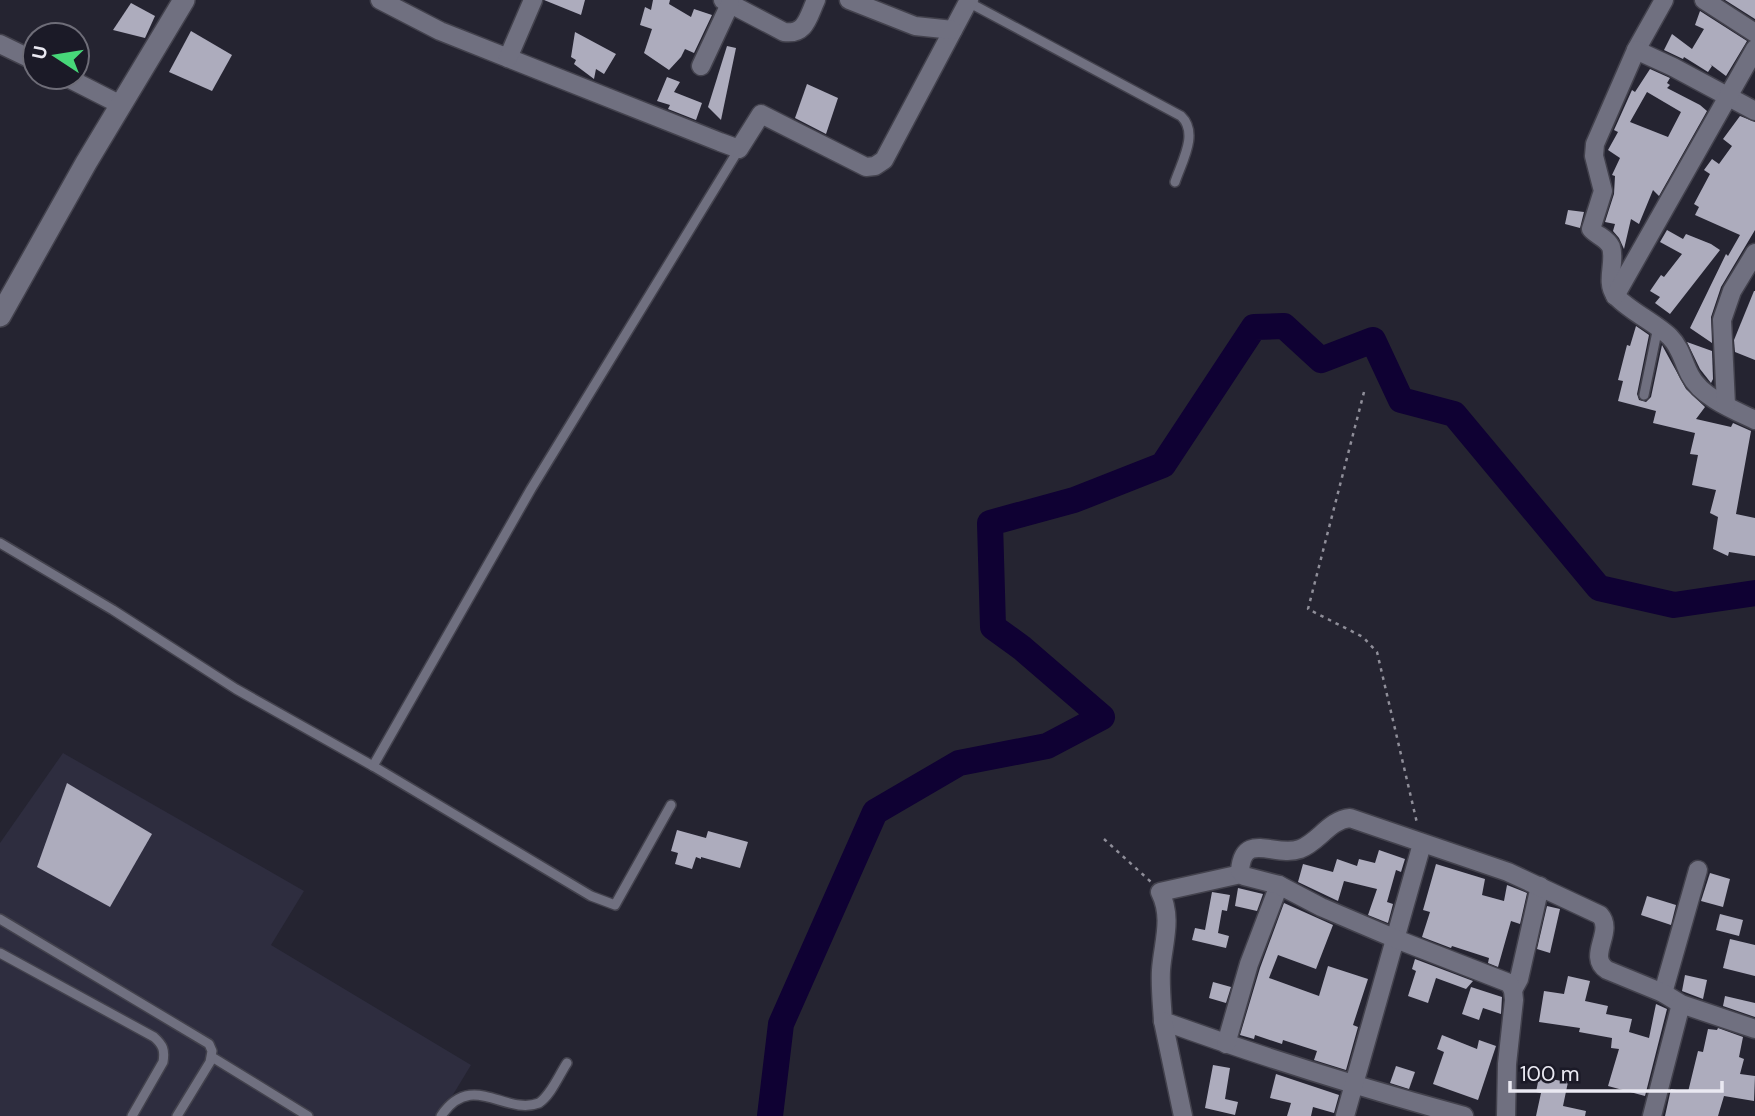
<svg xmlns="http://www.w3.org/2000/svg" width="1755" height="1116" viewBox="0 0 1755 1116" font-family="'DM Sans',sans-serif">
<style>
.built{fill:#2e2d3f}
.lines{fill:none;stroke-linecap:round;stroke-linejoin:round}
.river{stroke:#0f0133;stroke-width:26}
.building{fill:#adacbd;fill-rule:evenodd}
.lane-casing{stroke:#43424d;stroke-width:12}
.street-casing{stroke:#43424d;stroke-width:21}
.secondary-casing{stroke:#43424d;stroke-width:24}
.path{stroke:#8f8e99;stroke-width:2.5;stroke-dasharray:3.5 5;stroke-linecap:butt}
.lane{stroke:#707080;stroke-width:9}
.street{stroke:#707080;stroke-width:18}
.secondary{stroke:#707080;stroke-width:21}
</style>
<rect width="100%" height="100%" fill="#252431"/>
<!-- built -->
<polygon class="built" points="63,753 304,891 271,945 471,1065 440,1116 0,1116 0,843"/>
<g class="lines">
<!-- river -->
<polyline class="river" points="770,1116 781,1024 875,812 959,763 1047,746 1102,717 1022,648 993,627 990,523 1074,500 1163,465 1254,327 1284,326 1321,360 1373,340 1401,400 1454,414 1599,588 1674,605 1755,593"/>
</g>
<!-- building -->
<g class="building">
<polygon points="544,0 585,0 581,15"/>
<polygon points="653,0 670,0 669,4 691,17 694,9 712,15 694,53 685,49 681,57 669,70 644,53 652,29 640,25 645,7 651,10"/>
<polygon points="1725,0 1755,0 1755,19"/>
<polygon points="131,3 155,16 145,38 113,30"/>
<polygon points="1700,11 1747,41 1726,76 1710,64 1712,66 1708,72 1684,57 1683,59 1664,50 1672,34 1692,49 1704,29 1695,25"/>
<polygon points="191,31 232,55 212,91 169,72"/>
<polygon points="575,32 616,54 604,74 596,69 594,79 574,64 576,60 571,57"/>
<polygon points="727,46 736,48 721,120 708,107"/>
<path d="M1650,69L1670,78L1667,83L1670,85L1667,88L1700,105L1707,111L1659,196L1653,190L1639,224L1631,219L1624,249L1619,238L1613,231L1615,224L1605,222L1614,194L1615,176L1612,175L1620,158L1608,150L1618,132L1614,130L1632,90L1635,92ZM1647,92L1681,112L1668,137L1630,122Z"/>
<polygon points="667,77 680,82 674,92 702,103 696,120 668,109 670,105 657,101"/>
<polygon points="807,84 838,98 826,134 795,118"/>
<polygon points="1740,116 1755,122 1755,230 1721,287 1711,317 1712,343 1690,328 1726,254 1728,256 1740,235 1695,215 1699,207 1694,204 1710,174 1704,170 1712,159 1719,164 1732,146 1723,139"/>
<polygon points="1568,210 1584,212 1580,228 1565,224"/>
<polygon points="1667,230 1683,239 1686,234 1711,244 1720,250 1670,314 1655,303 1660,297 1650,291 1661,275 1664,277 1682,254 1660,242"/>
<polygon points="1754,291 1755,291 1755,360 1735,352 1734,340"/>
<polygon points="1636,326 1649,335 1637,394 1639,400 1646,402 1651,397 1662,345 1686,389 1705,407 1696,419 1731,427 1733,423 1751,431 1736,514 1755,518 1755,556 1729,552 1728,556 1713,549 1718,517 1710,513 1716,490 1692,485 1698,455 1690,454 1695,433 1653,423 1656,411 1618,401 1623,381 1618,380 1627,345 1630,346"/>
<polygon points="1687,342 1712,351 1713,379 1711,383 1700,369"/>
<polygon points="67,783 152,834 110,907 37,867"/>
<polygon points="677,830 706,838 708,831 748,842 740,868 701,857 701,859 696,857 692,869 675,864 678,853 671,851"/>
<polygon points="1379,850 1405,859 1401,872 1396,870 1387,902 1393,904 1388,923 1368,915 1377,889 1344,881 1338,901 1298,882 1303,864 1333,872 1337,859 1357,866 1359,859 1375,863"/>
<polygon points="1436,864 1485,879 1482,895 1504,901 1507,885 1527,893 1520,924 1511,921 1498,967 1488,963 1489,958 1452,946 1451,948 1422,937 1430,912 1423,910"/>
<polygon points="1710,873 1730,879 1723,907 1701,901"/>
<polygon points="1238,888 1263,894 1257,911 1235,906"/>
<polygon points="1212,892 1230,895 1227,911 1222,910 1218,933 1229,936 1226,948 1192,940 1195,928 1205,930"/>
<polygon points="1647,896 1676,905 1671,925 1641,915"/>
<polygon points="1284,903 1333,925 1316,969 1278,955 1269,978 1319,996 1328,966 1368,979 1353,1025 1358,1027 1346,1070 1314,1060 1317,1051 1283,1040 1282,1044 1255,1035 1254,1039 1240,1035 1260,968"/>
<polygon points="1547,906 1560,909 1550,953 1537,949"/>
<polygon points="1720,914 1743,920 1739,936 1716,930"/>
<polygon points="1730,939 1755,945 1755,976 1723,968"/>
<polygon points="1415,959 1473,981 1466,989 1436,978 1428,1003 1408,996 1416,971 1412,969"/>
<polygon points="1685,975 1707,980 1703,999 1682,991"/>
<polygon points="1568,976 1590,981 1585,1001 1608,1006 1606,1014 1632,1019 1629,1032 1649,1038 1656,1004 1667,1009 1645,1096 1608,1086 1619,1049 1611,1048 1612,1038 1579,1032 1580,1028 1539,1022 1544,991 1564,994"/>
<polygon points="1213,982 1231,987 1226,1003 1209,998"/>
<polygon points="1471,987 1502,997 1501,1014 1483,1008 1479,1020 1462,1014"/>
<polygon points="1725,996 1755,1003 1755,1017 1723,1006"/>
<polygon points="1718,1028 1743,1037 1739,1057 1744,1059 1740,1074 1755,1076 1754,1101 1724,1096 1718,1116 1665,1116 1671,1089 1688,1092 1698,1051 1703,1052 1708,1029 1717,1030"/>
<polygon points="1442,1035 1477,1049 1479,1040 1496,1046 1478,1100 1433,1084 1444,1052 1437,1049"/>
<polygon points="1213,1065 1230,1068 1225,1099 1238,1102 1235,1115 1205,1108"/>
<polygon points="1396,1066 1415,1072 1409,1089 1390,1083"/>
<polygon points="1276,1074 1339,1095 1334,1113 1313,1107 1311,1116 1287,1116 1291,1103 1270,1098"/>
<polygon points="1539,1077 1568,1082 1563,1106 1586,1111 1585,1116 1536,1116 1541,1093 1536,1092"/>
</g>
<g class="lines">
<defs>
<g id="lane">
<path d="M968,2L1181,116C1199,133 1182,161 1175,182"/>
<polyline points="1644,395 1658,327"/>
<polyline points="0,543 113,610 236,689 373,766 591,896 615,905 671,805"/>
<polyline points="373,766 531,489 739,149"/>
<polyline points="0,919 209,1044 212,1051 210,1062 177,1116"/>
<path d="M0,953L154,1037C163,1045 165,1050 163,1062L132,1116"/>
<polyline points="212,1057 308,1116"/>
<path d="M441,1116C472,1070 505,1116 539,1103C551,1095 559,1075 567,1063"/>
</g>
<g id="street">
<polyline points="380,0 440,31 720,142 739,149 761,114 866,167 875,166 884,160 969,0"/>
<path d="M723,0L784,32C806,35 808,17 816,0"/>
<polyline points="849,0 915,26 953,30"/>
<path d="M1664,0L1636,50L1595,144L1594,156L1603,191L1591,229C1597,236 1607,238 1611,247C1616,262 1605,281 1615,295C1626,309 1656,323 1670,337C1681,348 1683,362 1690,375C1701,397 1734,410 1755,420"/>
<polyline points="1704,0 1755,33"/>
<polyline points="0,44 35,61"/>
<polyline points="1636,50 1673,67 1755,111"/>
<polyline points="508,58 533,0"/>
<polyline points="701,66 730,4"/>
<polyline points="66,77 121,105"/>
<polyline points="1615,296 1755,49"/>
<polyline points="1726,405 1722,320 1732,291 1755,253"/>
<path d="M1241,874L1160,892C1173,918 1163,943 1161,970C1160,987 1162,1004 1163,1021C1262,1057 1362,1088 1464,1116"/>
<polyline points="1513,990 1519,979 1540,886"/>
<polyline points="1663,993 1698,870"/>
<polyline points="1163,1021 1183,1116"/>
<polyline points="1226,1044 1249,964 1279,885"/>
<polyline points="1345,1116 1422,844"/>
<path d="M1506,1116L1507,1064L1514,1000L1513,990L1509,983L1396,939L1321,907L1279,885L1244,876L1240,871C1243,830 1275,858 1300,849C1319,842 1329,820 1350,818L1508,872L1600,915C1615,932 1586,956 1607,970L1663,993L1681,1004L1755,1029"/>
<polyline points="1652,1116 1681,1004"/>
</g>
<polyline id="secondary" points="0,316 86,163 184,0"/>
</defs>
<!-- lane casing -->
<use href="#lane" class="lane-casing"/>
<!-- street casing -->
<use href="#street" class="street-casing"/>
<!-- secondary casing -->
<use href="#secondary" class="secondary-casing"/>
<!-- path -->
<g class="path">
<polyline points="1364,392 1308,609 1363,637 1377,652 1417,823"/>
<polyline points="1104,839 1151,882"/>
</g>
<!-- lane -->
<use href="#lane" class="lane"/>
<!-- street -->
<use href="#street" class="street"/>
<!-- secondary -->
<use href="#secondary" class="secondary"/>
</g>
<!-- north arrow -->
<g transform="translate(56 56) rotate(282)"><circle r="33" fill="#1b1a27" stroke="#6e6d78" stroke-width="2"/>
<path d="M0-5L12 26L0 18L-12 26Z" fill="#47d779"/>
<text y="-10" font-size="19" font-weight="bold" text-anchor="middle" fill="#eae9f2">U</text>
</g>
<!-- scale -->
<path d="M1510 1081v10h212v-10" fill="none" stroke="#eae9f2" stroke-width="3.5"/>
<text x="1520" y="1081" font-size="21" fill="#eae9f2" stroke="#1b1a27" stroke-width="5" paint-order="stroke">100 m</text>
</svg>
